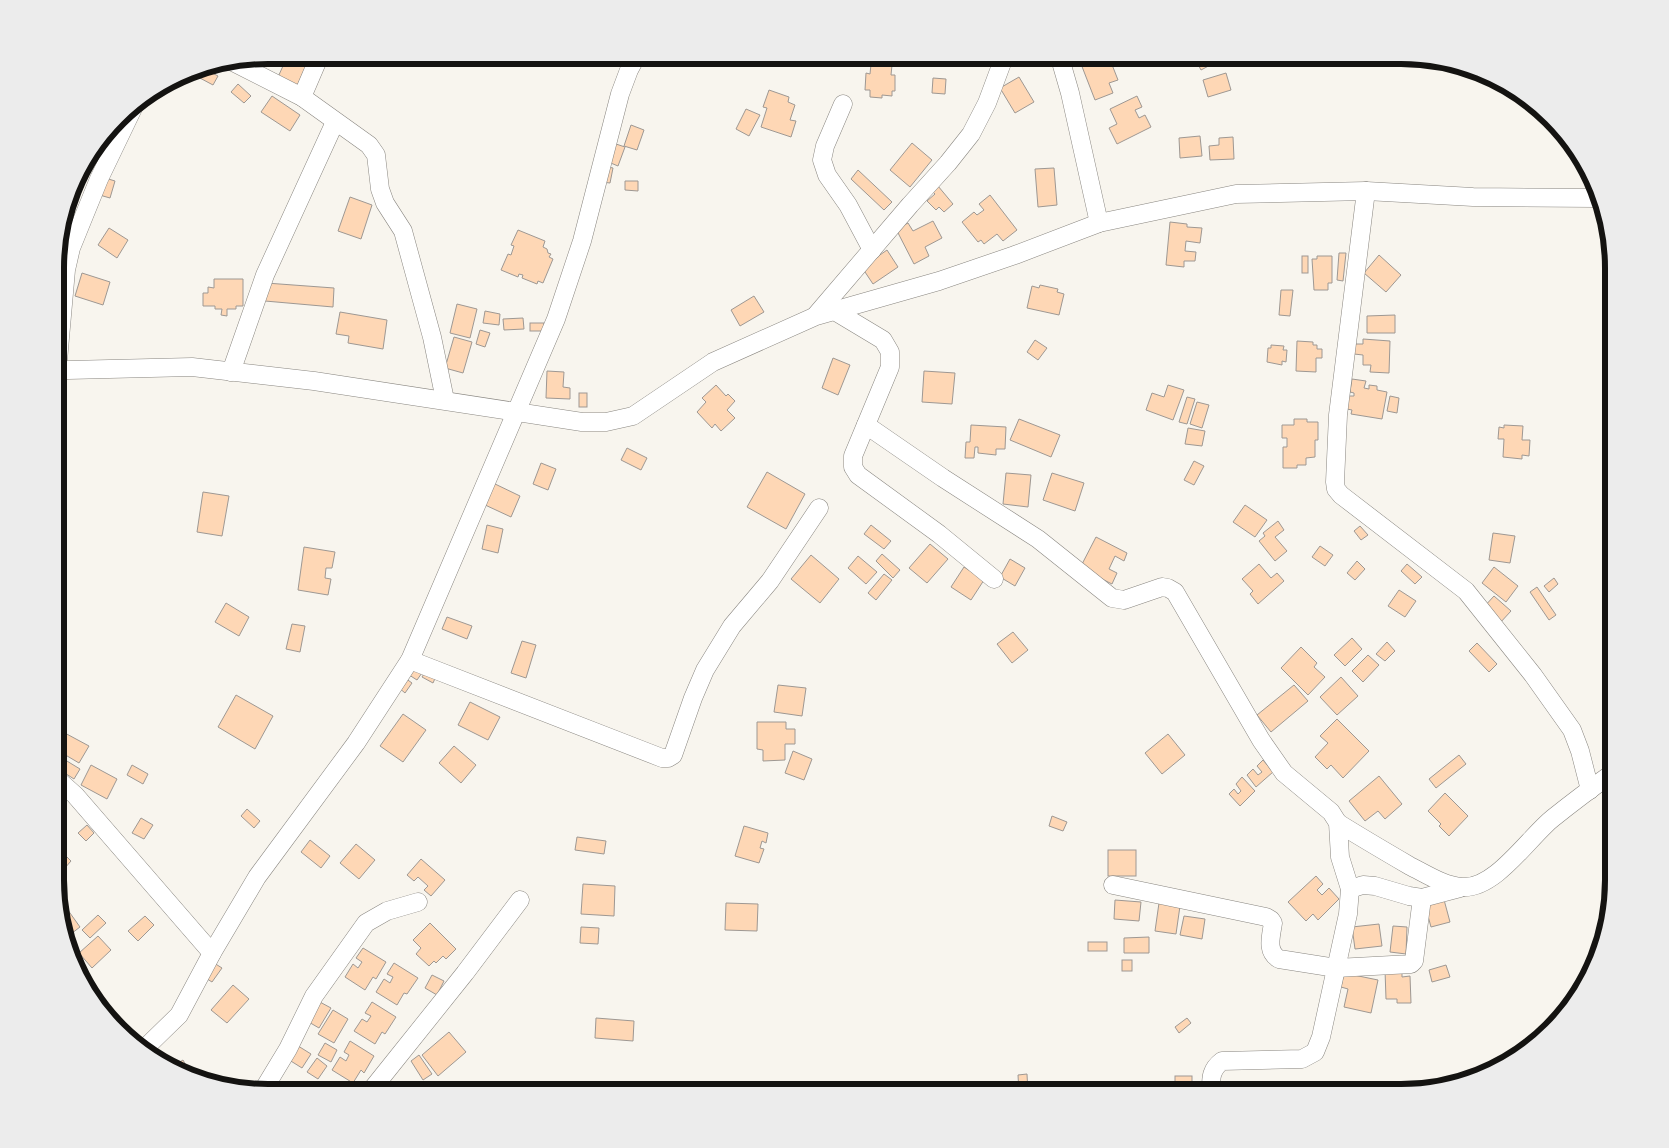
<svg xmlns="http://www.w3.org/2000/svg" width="1669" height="1148" viewBox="0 0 1669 1148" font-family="'Work Sans',sans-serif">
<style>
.building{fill:#fed7b5;stroke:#9e9893}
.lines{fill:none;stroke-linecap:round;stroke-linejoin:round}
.minor-casing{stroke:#898680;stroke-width:19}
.minor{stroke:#fff;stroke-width:18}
.rim{fill:none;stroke:#141311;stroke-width:6}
</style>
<rect width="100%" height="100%" fill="#f8f5ee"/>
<!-- building -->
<g class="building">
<polygon points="288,55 297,55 309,60 297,86 278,77"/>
<polygon points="373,55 396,55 392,64"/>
<polygon points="1193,55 1213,55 1216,62 1201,70"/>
<polygon points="1099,57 1100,60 1109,57 1118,80 1109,83 1113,93 1095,100 1081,64"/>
<polygon points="871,64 892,65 891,75 895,75 895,91 892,91 892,96 882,95 882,98 870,97 870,90 865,90 866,73 870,74"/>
<polygon points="203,68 218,76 213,85 198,77"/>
<polygon points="1226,73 1231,90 1208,97 1203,80"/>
<polygon points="1019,77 1034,102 1015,113 1000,88"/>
<polygon points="933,78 946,79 945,94 932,93"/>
<polygon points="238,84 251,96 244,103 231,92"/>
<polygon points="769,90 789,97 788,102 795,105 790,120 796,121 791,137 761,127 767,108 763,107"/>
<polygon points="272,96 300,115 290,131 261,112"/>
<polygon points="1137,96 1142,107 1135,110 1139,118 1145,115 1151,127 1117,144 1109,128 1117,124 1110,109"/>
<polygon points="746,109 760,115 749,136 736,129"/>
<polygon points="631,125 644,130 637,150 624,146"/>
<polygon points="1200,136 1202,156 1180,158 1179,138"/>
<polygon points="1233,137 1234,159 1210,160 1209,146 1219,145 1219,138"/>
<polygon points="613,143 625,147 618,166 606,161"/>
<polygon points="912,143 932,160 910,187 890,170"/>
<polygon points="604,166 613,168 610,183 602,182"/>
<polygon points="1054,168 1057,205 1038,207 1035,169"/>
<polygon points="858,170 892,202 884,210 851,179"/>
<polygon points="102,177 115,181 110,198 96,194"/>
<polygon points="625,181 638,181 638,191 625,190"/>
<polygon points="938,186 953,204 944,212 939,207 936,210 927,201 935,194 932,191"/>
<polygon points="990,195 1017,230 1003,241 997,234 984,244 981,240 978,242 962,222 974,212 977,215 984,210 979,204"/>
<polygon points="350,197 372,205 361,239 338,231"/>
<polygon points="933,221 942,238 925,247 929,256 914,264 896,229 908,223 913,231"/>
<polygon points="1170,222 1187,224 1187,227 1202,228 1200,243 1186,241 1185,251 1196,252 1195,261 1184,261 1184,267 1166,265"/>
<polygon points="109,228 128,240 117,258 98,245"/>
<polygon points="518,230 545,241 543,247 547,249 548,253 551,254 549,257 553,259 543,283 538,281 537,284 522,278 523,275 519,274 518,277 501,270 508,254 511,255 514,246 511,245"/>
<polygon points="887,250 898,267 873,284 861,266 876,255 877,257"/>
<polygon points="1339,253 1346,253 1343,281 1337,280"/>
<polygon points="1379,255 1401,275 1386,292 1364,273"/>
<rect x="1302" y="256" width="6" height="17"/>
<polygon points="1317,256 1332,256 1332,283 1328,283 1328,290 1314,290 1312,259 1317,259"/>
<polygon points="82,273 110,282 103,305 75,296"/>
<polygon points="214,279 243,279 243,306 236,306 236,309 227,309 227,316 221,315 222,309 215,309 215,306 203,306 203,293 208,293 208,287 214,288"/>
<polygon points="266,283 334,288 333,307 265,301"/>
<polygon points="1040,285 1058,289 1057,292 1064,294 1059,315 1027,308 1032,286 1039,288"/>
<polygon points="1281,290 1293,290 1290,316 1279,315"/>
<polygon points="754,296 764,312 740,326 731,310"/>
<polygon points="457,304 477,309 470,338 450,333"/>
<polygon points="485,311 500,314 499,325 483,323"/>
<polygon points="340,312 387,320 383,349 348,343 349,336 336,334"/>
<polygon points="1395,315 1395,333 1367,333 1367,316"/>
<polygon points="523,318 524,329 504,330 503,319"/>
<rect x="530" y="323" width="14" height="8"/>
<polygon points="480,330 490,333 485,347 476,344"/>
<polygon points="454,337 472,342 463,373 445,368"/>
<polygon points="1363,339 1390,341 1389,373 1370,372 1371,365 1363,365 1363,355 1354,354 1355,344 1363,344"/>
<polygon points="1035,340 1047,348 1038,360 1027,352"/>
<polygon points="1297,341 1313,342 1313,345 1317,345 1317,349 1322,349 1322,358 1316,358 1316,372 1296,371"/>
<polygon points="1271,345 1284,346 1283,350 1287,350 1286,362 1282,361 1282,365 1267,362 1268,348 1271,348"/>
<polygon points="833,358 850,365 838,395 822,388"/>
<polygon points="547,371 564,372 563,387 570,388 570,399 546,398"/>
<polygon points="924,371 955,373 952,404 922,402"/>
<polygon points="1352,379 1366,381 1364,388 1369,389 1369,385 1377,386 1377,390 1387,392 1382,419 1351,414 1352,410 1347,409 1349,396 1354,396 1354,393 1350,392"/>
<polygon points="716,385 726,396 728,394 735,401 727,410 735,418 721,431 715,424 712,428 697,412 706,402 702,398"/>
<polygon points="1168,385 1184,390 1173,420 1146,410 1152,393 1164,397"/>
<rect x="579" y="393" width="8" height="14"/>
<polygon points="1390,396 1399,398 1397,413 1387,411"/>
<polygon points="1187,397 1195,399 1187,424 1179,422"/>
<polygon points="1197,402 1209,405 1202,428 1190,424"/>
<polygon points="1019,419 1060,435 1051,457 1010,440"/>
<polygon points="1294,419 1307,419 1307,422 1318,422 1318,440 1315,440 1315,457 1306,458 1306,465 1297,465 1297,468 1283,468 1283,447 1287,447 1287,438 1282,438 1282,425 1294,425"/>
<polygon points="971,425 1006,427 1005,449 996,449 996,455 978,453 978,447 975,447 974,458 965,458 966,442 970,442"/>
<polygon points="1504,425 1523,426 1522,440 1530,440 1529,456 1522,455 1522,459 1503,457 1504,439 1498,439 1499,427 1504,428"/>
<polygon points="1188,428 1205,431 1202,446 1185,444"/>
<polygon points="627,448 647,458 641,470 621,460"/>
<polygon points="1194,461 1204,466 1194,485 1184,480"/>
<polygon points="541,463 556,469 548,490 533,484"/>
<polygon points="767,472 805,494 786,529 747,507"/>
<polygon points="1006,473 1031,475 1028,507 1003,504"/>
<polygon points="1052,473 1084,483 1075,511 1043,500"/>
<polygon points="493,483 520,496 511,517 483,504"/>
<polygon points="203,492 229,496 222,536 197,532"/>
<polygon points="1245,505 1267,520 1255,537 1233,522"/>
<polygon points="1278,521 1284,530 1275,537 1287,551 1275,561 1259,541 1265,536 1263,533"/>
<polygon points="487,525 503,529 498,553 482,549"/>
<polygon points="871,525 891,541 884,549 864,534"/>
<polygon points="1360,526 1368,535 1361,540 1354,531"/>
<polygon points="1493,533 1515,536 1510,563 1489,560"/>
<polygon points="1096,537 1127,553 1124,561 1115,556 1109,569 1117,573 1112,584 1080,568"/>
<polygon points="930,544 948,559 927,583 909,568"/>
<polygon points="1320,546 1333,555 1325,566 1312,557"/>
<polygon points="304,547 335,552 332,568 326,568 325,578 331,579 328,595 298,590"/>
<polygon points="882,554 900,570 893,578 876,561"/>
<polygon points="811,555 839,579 820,603 791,579"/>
<polygon points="858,556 877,572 866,584 848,568"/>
<polygon points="1010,559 1025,568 1015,586 1000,577"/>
<polygon points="1357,561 1365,569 1355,580 1347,573"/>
<polygon points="1259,564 1271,578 1277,573 1284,581 1258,604 1250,594 1253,591 1242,579"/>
<polygon points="1407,564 1422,577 1415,584 1401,571"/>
<polygon points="964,567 984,580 971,600 951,587"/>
<polygon points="1494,567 1518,586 1506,602 1482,583"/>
<polygon points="884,574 892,580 876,600 868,593"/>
<polygon points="1554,578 1558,584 1549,592 1544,586"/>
<polygon points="1537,587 1556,615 1549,620 1530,592"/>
<polygon points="1399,590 1416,601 1405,617 1388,606"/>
<polygon points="1494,596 1511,611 1499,624 1483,608"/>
<polygon points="226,603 249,617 239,636 215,622"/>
<polygon points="447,617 472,626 467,639 442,629"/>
<polygon points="292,624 305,626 300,652 286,649"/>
<polygon points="1013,632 1028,650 1012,663 997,644"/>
<polygon points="1352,638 1362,649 1345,666 1334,655"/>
<polygon points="522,641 536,645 526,678 511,673"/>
<polygon points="1387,642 1395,651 1385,661 1376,654"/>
<polygon points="1477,643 1497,664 1489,672 1469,651"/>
<polygon points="1301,647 1317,663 1314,667 1325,677 1308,695 1281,668"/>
<polygon points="1368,655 1379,665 1363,682 1352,671"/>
<polygon points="412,663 424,670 417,680 406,673"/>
<polygon points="427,669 437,674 433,683 422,677"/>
<polygon points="1341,677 1358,696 1337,715 1320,697"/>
<polygon points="405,678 412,683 405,693 398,687"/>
<polygon points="778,685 806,688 802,716 774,712"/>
<polygon points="1294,685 1308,701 1271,732 1257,715"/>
<polygon points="236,695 273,716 255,749 218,727"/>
<polygon points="470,702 500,717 488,740 458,725"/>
<polygon points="403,714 426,730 403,762 380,746"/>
<polygon points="1337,719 1369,751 1343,778 1331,765 1327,769 1315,757 1328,743 1320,736"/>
<polygon points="757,722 786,722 786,729 795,729 795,744 785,744 785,760 763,761 763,750 757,749"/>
<polygon points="63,732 89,746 79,763 57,750 57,743"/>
<polygon points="1168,734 1185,755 1162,774 1145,753"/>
<polygon points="454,746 476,765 461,783 439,763"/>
<polygon points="793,751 812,759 804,780 785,773"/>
<polygon points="57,755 80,769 74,779 57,768"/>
<polygon points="1459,755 1466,764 1436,788 1429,779"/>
<polygon points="1263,760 1273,772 1256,787 1247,775 1253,769 1258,775 1262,772 1257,766"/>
<polygon points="91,765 117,779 107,799 81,785"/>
<polygon points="132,765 148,774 143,784 127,775"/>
<polygon points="1379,776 1402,804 1385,819 1378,811 1365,821 1349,801"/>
<polygon points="1242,777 1255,791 1240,806 1229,794 1234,789 1238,794 1241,791 1236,784"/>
<polygon points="1445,793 1468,816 1449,836 1439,826 1441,824 1428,811"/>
<polygon points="247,809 260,821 254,828 241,816"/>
<polygon points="1052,816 1067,822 1063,831 1049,826"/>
<polygon points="141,818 153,825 144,839 132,833"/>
<polygon points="87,825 94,833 86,841 78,833"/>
<polygon points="744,826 768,833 766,843 762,841 760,848 764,849 759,863 735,856"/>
<polygon points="577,837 606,841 604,854 575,850"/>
<polygon points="310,840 330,856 321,868 301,852"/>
<polygon points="356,844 375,860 359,879 340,863"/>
<polygon points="60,850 71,861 57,877 57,854"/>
<rect x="1108" y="850" width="28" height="26"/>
<polygon points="421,859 445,880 431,896 424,890 428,886 418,877 414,881 407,875"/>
<polygon points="1316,876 1323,884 1317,890 1322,895 1329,888 1339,899 1318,920 1313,914 1306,921 1288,902"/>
<polygon points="583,884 615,886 614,916 581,914"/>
<polygon points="1443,896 1450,922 1431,927 1424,901"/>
<polygon points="1115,900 1141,902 1139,921 1114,919"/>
<polygon points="726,903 758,904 757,931 725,930"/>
<polygon points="1159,903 1180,906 1176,934 1155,931"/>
<polygon points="65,906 80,927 67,937 58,911"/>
<polygon points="98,915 106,923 90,938 82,930"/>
<polygon points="145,916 154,925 138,941 128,931"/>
<polygon points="1184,916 1205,919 1202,939 1180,935"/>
<polygon points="430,923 456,949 446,959 443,956 436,963 434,961 429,966 416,954 421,948 413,940"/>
<polygon points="1379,924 1382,946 1355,949 1352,927"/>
<polygon points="1393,926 1407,927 1406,954 1390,952"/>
<polygon points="581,927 599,928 598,944 580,943"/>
<polygon points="98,936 111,950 92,968 79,953"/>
<polygon points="1149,937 1149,953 1124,953 1124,938"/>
<rect x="1088" y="942" width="19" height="9"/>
<polygon points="363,948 386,962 376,979 373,977 365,990 345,977 353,964 358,968 362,962 356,958"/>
<polygon points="73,955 90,978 82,983"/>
<rect x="1122" y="960" width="10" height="11"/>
<polygon points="214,963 222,968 212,982 204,977"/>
<polygon points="394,963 418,978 407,994 404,993 397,1005 376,992 384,979 390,983 393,977 387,974"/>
<polygon points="1446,965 1450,977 1432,982 1429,970"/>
<polygon points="1385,970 1402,970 1402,977 1410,976 1411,1003 1397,1003 1397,999 1386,999"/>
<polygon points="1344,973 1378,980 1371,1013 1344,1007 1348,989 1341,987"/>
<polygon points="432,975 444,981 437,995 425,988"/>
<polygon points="233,985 249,999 227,1023 211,1010"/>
<polygon points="318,1001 331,1008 319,1028 307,1021"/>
<polygon points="372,1002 396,1017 385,1034 382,1032 375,1044 354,1031 362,1019 367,1022 371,1016 365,1013"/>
<polygon points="333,1010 348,1019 334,1043 318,1034"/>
<polygon points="596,1018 634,1021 633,1041 595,1038"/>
<polygon points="1187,1018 1191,1023 1179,1033 1175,1027"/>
<polygon points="449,1032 466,1052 438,1076 422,1055"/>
<polygon points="350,1041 374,1056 364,1073 361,1070 353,1083 332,1070 340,1057 346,1061 349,1055 344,1052"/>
<polygon points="325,1043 337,1050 331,1062 318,1055"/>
<polygon points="295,1044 311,1054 302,1068 286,1058"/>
<polygon points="419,1055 432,1074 423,1080 411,1061"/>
<polygon points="317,1058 327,1066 318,1079 307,1072"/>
<polygon points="183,1060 193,1078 171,1067"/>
<polygon points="1027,1074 1028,1093 1019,1093 1018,1075"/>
<rect x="1175" y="1076" width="17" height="13"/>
</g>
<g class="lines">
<defs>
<g id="minor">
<polyline points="1059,55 1070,93 1099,223"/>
<polyline points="233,62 302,97 369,145 376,155 380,189 385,203 403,231 432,337 445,400"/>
<polyline points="302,97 320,55"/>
<polyline points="843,104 825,146 822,160 827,175 848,205 872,250"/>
<polyline points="1366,191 1338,415 1335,482 1336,489 1341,495 1466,591 1533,675 1572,730 1580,751 1590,790"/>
<polyline points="833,310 883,340 890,352 890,367 853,456 853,467 858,475 939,534 994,579"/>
<polyline points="816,315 910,205 948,163 971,134 987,103 1003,60 1008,55"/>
<polyline points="57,372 68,370 192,367 314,381 582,422 606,422 633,416 713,362 816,316 939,281 1015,255 1099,223 1236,194 1366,191 1473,197 1596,198"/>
<polyline points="57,372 66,270 71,248 99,179 136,102"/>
<polyline points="231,372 265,275 335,122"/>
<path d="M866,425L943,478L1038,539L1112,598L1124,600L1162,587L1168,588L1175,592L1261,740L1284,773L1331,812L1338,823L1340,857L1350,889L1348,914L1321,1037L1315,1052L1302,1059L1222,1061C1210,1070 1211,1079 1211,1093"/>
<polyline points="410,660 662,758 668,758 673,755 693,698 705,670 732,626 770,581 819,508"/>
<polyline points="57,779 75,795 212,953"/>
<path d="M1338,823C1362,838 1386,852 1410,866C1426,874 1444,886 1462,887C1495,890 1529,837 1553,818C1573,802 1593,787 1614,772"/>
<path d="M1113,885L1266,917L1271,920L1273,923C1271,937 1266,951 1279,959L1336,968L1411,964L1414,961L1422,898"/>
<polyline points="1350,889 1363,885 1375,886 1409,896 1422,898 1460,888"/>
<polyline points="142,1051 179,1015 212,953 257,877 356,743 410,660 556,319 582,241 620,94 629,70 637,55"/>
<polyline points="260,1093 265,1087 288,1049 314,996 366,923 387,911 418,902"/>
<polyline points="369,1093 465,973 520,900"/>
</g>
</defs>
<!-- minor casing -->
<use href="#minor" class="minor-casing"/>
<!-- minor -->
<use href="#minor" class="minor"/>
</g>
<!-- crop -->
<path d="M0 0H1669V1148H0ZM268 64H1401A204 204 0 0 1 1605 268V880A204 204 0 0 1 1401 1084H268A204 204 0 0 1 64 880V268A204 204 0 0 1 268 64Z" fill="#ececec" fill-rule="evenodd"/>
<path class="rim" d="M268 64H1401A204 204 0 0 1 1605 268V880A204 204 0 0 1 1401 1084H268A204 204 0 0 1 64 880V268A204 204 0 0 1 268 64Z"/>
</svg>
